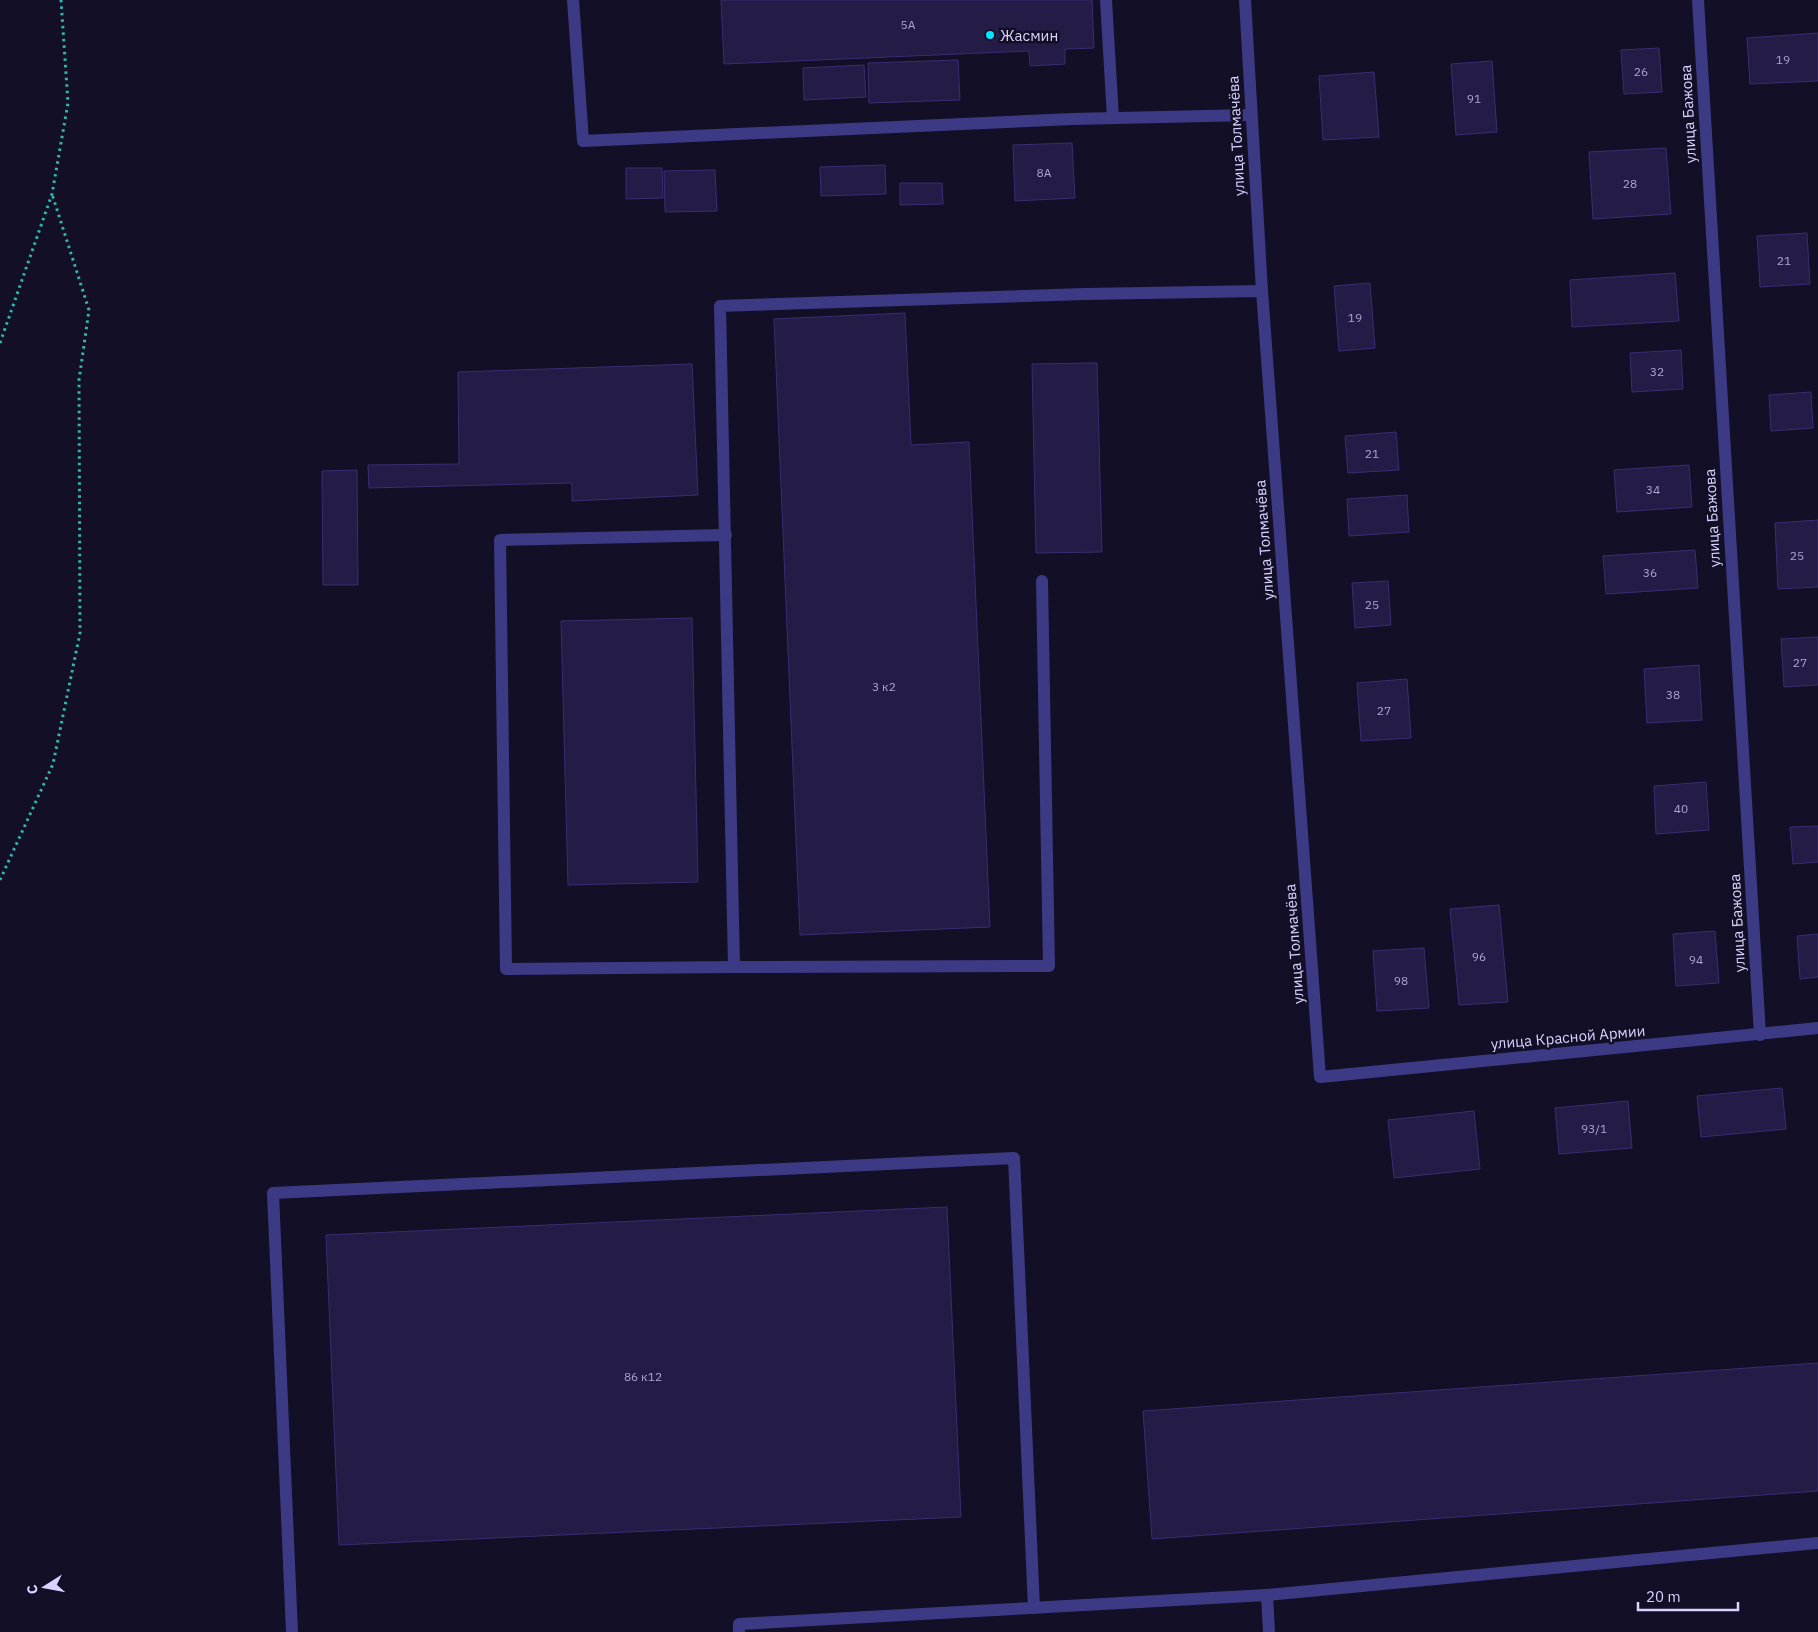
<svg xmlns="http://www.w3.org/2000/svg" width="1818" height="1632" viewBox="0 0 1818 1632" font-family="'IBM Plex Sans',sans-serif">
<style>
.building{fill:#241b47;stroke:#3b2d73}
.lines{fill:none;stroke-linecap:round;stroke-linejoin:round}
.path{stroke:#2fb8b0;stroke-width:3;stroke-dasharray:2.5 4;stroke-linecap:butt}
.minor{stroke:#3d3a85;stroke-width:12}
.poi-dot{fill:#00e5ff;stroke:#130f26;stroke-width:2}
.labels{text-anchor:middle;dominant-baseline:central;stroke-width:5;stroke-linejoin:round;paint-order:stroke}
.number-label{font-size:12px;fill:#aca6d1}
.poi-label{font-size:15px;fill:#d9d4ff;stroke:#130f26;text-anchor:start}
.street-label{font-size:15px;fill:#d9d4ff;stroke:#130f26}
</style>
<rect width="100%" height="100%" fill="#130f26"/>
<!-- building -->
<g class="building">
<polygon points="721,0 1092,0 1094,48 1065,49 1065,64 1030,66 1029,51 724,64"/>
<polygon points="1818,33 1818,81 1750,84 1747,38"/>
<polygon points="1659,48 1662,92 1624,94 1621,50"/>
<polygon points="958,60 960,100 869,103 868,63"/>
<polygon points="1492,61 1497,132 1456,135 1451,64"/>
<polygon points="864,65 866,97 804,100 803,68"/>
<polygon points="1374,72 1379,137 1323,140 1319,76"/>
<polygon points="1072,143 1075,198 1015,201 1013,145"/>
<polygon points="1666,148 1671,214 1593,219 1589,152"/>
<polygon points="885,165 886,194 821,196 820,167"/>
<polygon points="626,168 662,168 663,198 626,199"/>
<polygon points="715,170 717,211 665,212 664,171"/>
<polygon points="900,183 942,183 943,204 900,205"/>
<polygon points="1807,233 1810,284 1760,287 1757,236"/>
<polygon points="1675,273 1679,321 1572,327 1570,280"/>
<polygon points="1370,283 1375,348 1339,351 1334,286"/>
<polygon points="905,313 911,445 969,442 990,927 800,935 774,319"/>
<polygon points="1681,350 1683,389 1632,392 1630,353"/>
<polygon points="1089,363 1097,363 1102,552 1036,553 1032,364"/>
<polygon points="692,364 698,495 572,501 572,483 369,488 368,465 459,464 458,372"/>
<polygon points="1811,392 1813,428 1771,431 1769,395"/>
<polygon points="1396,432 1399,470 1348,473 1345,436"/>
<polygon points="1689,465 1692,507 1617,512 1614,470"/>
<polygon points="357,470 358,585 323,585 322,471"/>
<polygon points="1407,495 1409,532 1349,536 1347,499"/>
<polygon points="1818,520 1818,587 1778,589 1775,523"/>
<polygon points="1695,550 1698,588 1606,594 1603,556"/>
<polygon points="1388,581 1391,625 1355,628 1352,583"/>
<polygon points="692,618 698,882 568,885 561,621"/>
<polygon points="1818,637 1818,685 1784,687 1781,639"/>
<polygon points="1699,665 1702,720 1647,723 1644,669"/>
<polygon points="1407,679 1411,738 1361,741 1357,683"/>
<polygon points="1706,782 1709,830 1656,834 1654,786"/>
<polygon points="1818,826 1818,862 1793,864 1790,827"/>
<polygon points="1499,905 1508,1002 1459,1005 1450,909"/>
<polygon points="1715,931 1719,983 1676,986 1673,934"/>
<polygon points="1818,934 1818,977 1800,979 1797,936"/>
<polygon points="1424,948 1429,1008 1377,1011 1373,951"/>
<polygon points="1782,1088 1786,1129 1701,1137 1697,1096"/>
<polygon points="1628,1101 1632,1148 1559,1154 1555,1108"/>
<polygon points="1474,1111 1480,1169 1394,1178 1388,1120"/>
<polygon points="947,1207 961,1517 339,1545 326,1235"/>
<polygon points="1818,1363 1818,1491 1152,1539 1143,1411"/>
</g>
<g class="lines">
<!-- path -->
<g class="path">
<polyline points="0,343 52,194 68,103 61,0"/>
<polyline points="0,880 53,764 80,633 79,380 89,310 52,194"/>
</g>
<!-- minor -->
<g class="minor">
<polyline points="573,0 583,141 1072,119 1250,115"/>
<polyline points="1106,0 1113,118"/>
<polyline points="1245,0 1262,291 1320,1077 1818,1028"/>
<polyline points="1698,0 1760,1035"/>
<polyline points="726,535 500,540 506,969 734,967"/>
<polyline points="1042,581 1049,966 734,967 720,306 1085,294 1262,291"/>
<polyline points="292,1632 273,1193 1014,1158 1034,1608"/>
<polyline points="739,1632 739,1624 1267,1595"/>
<polyline points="1269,1632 1267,1595 1818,1543"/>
</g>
</g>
<!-- markers -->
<circle class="poi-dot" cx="990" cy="35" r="5"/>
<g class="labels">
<!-- number labels -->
<g class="number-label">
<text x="908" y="24">5А</text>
<text x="1783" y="59">19</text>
<text x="1641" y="71">26</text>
<text x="1474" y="98">91</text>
<text x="1044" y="172">8А</text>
<text x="1630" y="183">28</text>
<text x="1784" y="260">21</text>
<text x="1355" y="317">19</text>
<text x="1657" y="371">32</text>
<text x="1372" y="453">21</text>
<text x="1653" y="489">34</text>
<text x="1797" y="555">25</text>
<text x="1650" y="572">36</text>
<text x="1372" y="604">25</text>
<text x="1800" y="662">27</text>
<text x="884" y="686">3 к2</text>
<text x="1673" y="694">38</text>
<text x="1384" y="710">27</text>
<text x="1681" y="808">40</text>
<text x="1479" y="956">96</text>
<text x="1696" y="959">94</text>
<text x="1401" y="980">98</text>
<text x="1594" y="1128">93/1</text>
<text x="643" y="1376">86 к12</text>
</g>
<!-- poi labels -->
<g class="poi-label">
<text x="1000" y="35">Жасмин</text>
</g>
<!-- street labels -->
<g class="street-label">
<text transform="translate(1688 114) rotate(-93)">улица Бажова</text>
<text transform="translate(1236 136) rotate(-93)">улица Толмачёва</text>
<text transform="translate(1712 518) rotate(-93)">улица Бажова</text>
<text transform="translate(1264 540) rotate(-94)">улица Толмачёва</text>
<text transform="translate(1737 923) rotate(-93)">улица Бажова</text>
<text transform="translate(1294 944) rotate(-94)">улица Толмачёва</text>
<text transform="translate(1568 1037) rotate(-5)">улица Красной Армии</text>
</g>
</g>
<!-- north arrow -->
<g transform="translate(45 1587) rotate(259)" stroke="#130f26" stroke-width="4" paint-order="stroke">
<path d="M0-4L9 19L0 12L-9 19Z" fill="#d9d4ff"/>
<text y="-8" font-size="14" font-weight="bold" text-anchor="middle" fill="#d9d4ff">С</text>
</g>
<!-- scale -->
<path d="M1638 1602v8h100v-8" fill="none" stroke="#d9d4ff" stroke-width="2.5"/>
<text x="1646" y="1602" font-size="15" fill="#d9d4ff" stroke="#130f26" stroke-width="4" paint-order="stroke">20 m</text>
</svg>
